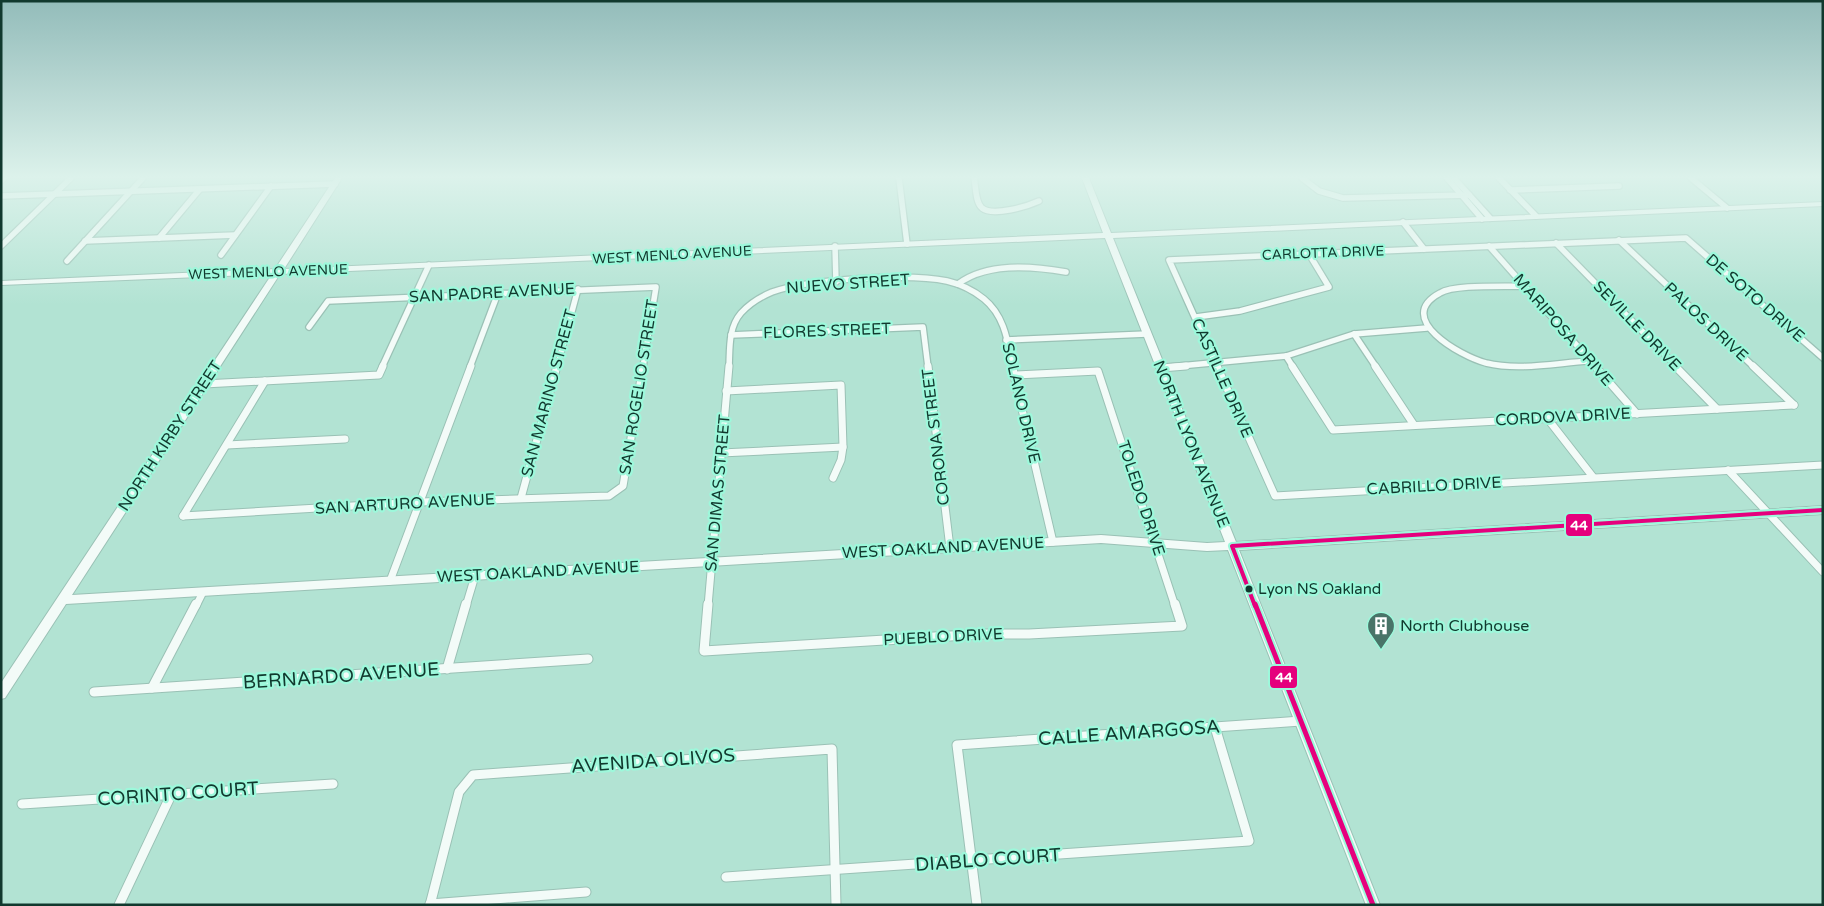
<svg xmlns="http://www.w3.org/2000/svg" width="1824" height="906" viewBox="0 0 1824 906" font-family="'Varela Round',sans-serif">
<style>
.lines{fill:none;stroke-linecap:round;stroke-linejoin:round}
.street-far2-casing{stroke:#9ac1b5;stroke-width:8}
.street-far1-casing{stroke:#9ac1b5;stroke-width:9}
.street-casing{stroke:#9ac1b5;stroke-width:11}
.secondary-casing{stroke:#9ac1b5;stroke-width:2}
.street-far2{stroke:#f3fbf8;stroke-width:5.5}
.street-far1{stroke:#f3fbf8;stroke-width:7}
.street{stroke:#f3fbf8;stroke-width:9}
.secondary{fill:#f3fbf8;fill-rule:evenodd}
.bus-1-far1-casing{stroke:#9df8db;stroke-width:8}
.bus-1-casing{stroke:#9df8db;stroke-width:9}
.bus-1-far1{stroke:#e5007d;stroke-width:4}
.bus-1{stroke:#e5007d;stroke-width:5}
.bus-dot{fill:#11392e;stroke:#9df8db;stroke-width:2}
.labels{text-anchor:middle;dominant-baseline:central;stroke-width:4.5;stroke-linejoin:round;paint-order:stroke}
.far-street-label{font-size:14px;fill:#11392e;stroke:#9df8db}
.bus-label{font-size:15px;fill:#11392e;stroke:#9df8db;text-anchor:start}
.street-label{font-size:16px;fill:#11392e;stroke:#9df8db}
.poi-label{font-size:16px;fill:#11392e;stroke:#9df8db;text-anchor:start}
.near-street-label{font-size:19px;fill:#11392e;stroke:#9df8db}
.line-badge{stroke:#9df8db;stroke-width:2}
.badge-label{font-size:14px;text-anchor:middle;font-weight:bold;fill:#fff}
</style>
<rect width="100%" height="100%" fill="#b2e3d3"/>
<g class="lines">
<defs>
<g id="street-far2">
<polyline points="899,178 907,244"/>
<path d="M974,178C976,186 975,202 982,208C993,217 1028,206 1039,201"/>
<polyline points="1302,178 1319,191 1343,198 1469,195"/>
<polyline points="1447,178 1482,219"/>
<polyline points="1454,178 1490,218"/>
<polyline points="1499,178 1536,216"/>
<polyline points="1691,178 1727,208"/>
<polyline points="1,181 4,178"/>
<polyline points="1510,190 1619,186"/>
<polyline points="1,196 335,184"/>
<polyline points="1403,222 1424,249"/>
<polyline points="159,238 200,189"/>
<polyline points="1619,240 1754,367"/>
<polyline points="85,241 235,235"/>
<polyline points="1556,243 1677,367"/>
<polyline points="1,246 71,178"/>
<polyline points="835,246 836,282"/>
<polyline points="1489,246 1596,367"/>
<polyline points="221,255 271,186"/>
<polyline points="67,261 143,178"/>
<path d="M958,284C987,262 1032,266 1066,272"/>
<path d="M1524,286C1505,287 1455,284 1440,293C1393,318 1460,356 1486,363C1519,371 1556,363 1589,361"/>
<polyline points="1196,317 1240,311 1329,287 1309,254"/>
<polyline points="309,327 328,301 656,287 643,367"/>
<polyline points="1354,334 1376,367"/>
<polyline points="731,335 923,327 928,367"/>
<polyline points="1006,340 1147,334"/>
<polyline points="1286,356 1293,367"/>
<polyline points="382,367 429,265"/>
<polyline points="470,367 498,293"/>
<polyline points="557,367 578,289"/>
<path d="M729,367C730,349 728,328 741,313C750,303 760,297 772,292C808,279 910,273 947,281C960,284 973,290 984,299C1005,316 1008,343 1013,367"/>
<polyline points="1169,367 1286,356 1354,334 1427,328"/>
<polyline points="1217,367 1169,260 1686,238 1823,358"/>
</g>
<g id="street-far1">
<polyline points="928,366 950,548"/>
<polyline points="1013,366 1014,375"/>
<polyline points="1217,366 1275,496 1823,465"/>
<polyline points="1292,366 1333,430 1794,405"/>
<polyline points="1375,366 1414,425"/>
<polyline points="1595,366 1637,414"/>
<polyline points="1675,366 1717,409"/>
<polyline points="1753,366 1794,405"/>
<polyline points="1161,368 1186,366"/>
<polyline points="1014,375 1053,542"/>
<polyline points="1014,375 1098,371 1175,606"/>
<polyline points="204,384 379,375 383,366"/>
<polyline points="726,391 841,385 843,447 841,460 833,478"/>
<polyline points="1547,418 1593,477"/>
<polyline points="227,445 345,439"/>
<polyline points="721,453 843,447"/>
<polyline points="1728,470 1823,572"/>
<polyline points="521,498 557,366"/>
<polyline points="183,516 420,502 609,496 623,486 643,366"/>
<polyline points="183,516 265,381"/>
<polyline points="390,581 471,366"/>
<polyline points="196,606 203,592"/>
<polyline points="466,606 475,576"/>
<polyline points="708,606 729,366"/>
</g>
<g id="street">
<polyline points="708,604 704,651 983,634 1029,634 1182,626 1175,604"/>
<polyline points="447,669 466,604"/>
<polyline points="152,688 196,604"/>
<polyline points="94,692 588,659"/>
<polyline points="22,804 333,784"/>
<polyline points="726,877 1249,841 1215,727"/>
<polyline points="430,904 586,892"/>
<polyline points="119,905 171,795"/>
<polyline points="430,905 459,792 473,775 832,749 836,905"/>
<polyline points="977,905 957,745 1301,721"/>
</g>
<path id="secondary" d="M335,178H342L284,269L1103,233L1082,178H1089L1111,233L1823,202V206L1113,238L1236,542L1823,506V514L1239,550L1380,905H1366L1228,550L1207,551L1101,543L66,604L5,698L1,699V683L272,274L1,285V281L275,269ZM1105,238L1225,542L1207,543L1101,535L72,595L280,274Z"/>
</defs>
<!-- street-far2 casing -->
<use href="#street-far2" class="street-far2-casing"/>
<!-- street-far1 casing -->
<use href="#street-far1" class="street-far1-casing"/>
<!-- street casing -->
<use href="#street" class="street-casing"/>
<!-- secondary casing -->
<use href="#secondary" class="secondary-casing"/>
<!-- street-far2 -->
<use href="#street-far2" class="street-far2"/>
<!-- street-far1 -->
<use href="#street-far1" class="street-far1"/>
<!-- street -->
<use href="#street" class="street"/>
<!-- secondary -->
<use href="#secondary" class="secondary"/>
<defs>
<polyline id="bus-1-far1" points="1255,606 1232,546 1823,510"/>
<polyline id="bus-1" points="1255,604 1373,905"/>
</defs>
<!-- bus-1-far1 casing -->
<use href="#bus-1-far1" class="bus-1-far1-casing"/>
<!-- bus-1 casing -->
<use href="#bus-1" class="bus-1-casing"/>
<!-- bus-1-far1 -->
<use href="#bus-1-far1" class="bus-1-far1"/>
<!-- bus-1 -->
<use href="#bus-1" class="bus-1"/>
</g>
<!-- sky -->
<linearGradient id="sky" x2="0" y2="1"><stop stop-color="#93bcba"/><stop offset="0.58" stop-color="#dcf2eb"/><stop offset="1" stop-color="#dcf2eb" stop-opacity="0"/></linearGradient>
<rect width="1824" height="305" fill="url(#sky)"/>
<!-- icons -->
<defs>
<symbol id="building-pin" viewBox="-11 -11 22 30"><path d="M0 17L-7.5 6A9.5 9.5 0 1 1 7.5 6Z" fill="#497468" stroke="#9df8db"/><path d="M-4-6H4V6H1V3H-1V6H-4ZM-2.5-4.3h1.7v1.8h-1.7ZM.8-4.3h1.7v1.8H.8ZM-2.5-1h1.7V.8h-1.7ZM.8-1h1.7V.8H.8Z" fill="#fff"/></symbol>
</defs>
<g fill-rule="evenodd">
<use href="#building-pin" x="1365" y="610" width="32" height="43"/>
</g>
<!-- markers -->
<circle class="bus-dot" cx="1249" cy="589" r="4.5"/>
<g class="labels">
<!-- far-street labels -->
<g class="far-street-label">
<text transform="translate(1323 253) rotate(-2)">CARLOTTA DRIVE</text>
<text transform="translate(672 255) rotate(-3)">WEST MENLO AVENUE</text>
<text transform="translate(268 272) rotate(-2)">WEST MENLO AVENUE</text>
</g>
<!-- bus labels -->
<g class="bus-label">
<text x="1258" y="589">Lyon NS Oakland</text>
</g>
<!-- street labels -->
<g class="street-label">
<text transform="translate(848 284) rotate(-4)">NUEVO STREET</text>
<text transform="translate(492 293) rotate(-3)">SAN PADRE AVENUE</text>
<text transform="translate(1755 298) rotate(41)">DE SOTO DRIVE</text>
<text transform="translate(1706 322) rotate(43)">PALOS DRIVE</text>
<text transform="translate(1637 326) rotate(46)">SEVILLE DRIVE</text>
<text transform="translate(1563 330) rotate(49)">MARIPOSA DRIVE</text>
<text transform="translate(827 331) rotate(-2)">FLORES STREET</text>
<text transform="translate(1222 378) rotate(66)">CASTILLE DRIVE</text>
<text transform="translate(639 387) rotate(-81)">SAN ROGELIO STREET</text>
<text transform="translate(549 393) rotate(-75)">SAN MARINO STREET</text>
<text transform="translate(1021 403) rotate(77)">SOLANO DRIVE</text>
<text transform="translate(1563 417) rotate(-3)">CORDOVA DRIVE</text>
<text transform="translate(170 436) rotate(-57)">NORTH KIRBY STREET</text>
<text transform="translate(936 437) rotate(-97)">CORONA STREET</text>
<text transform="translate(1191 444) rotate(68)">NORTH LYON AVENUE</text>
<text transform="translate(1434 486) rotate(-3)">CABRILLO DRIVE</text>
<text transform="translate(718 493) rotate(-85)">SAN DIMAS STREET</text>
<text transform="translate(1141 498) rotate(72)">TOLEDO DRIVE</text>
<text transform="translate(405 504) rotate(-3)">SAN ARTURO AVENUE</text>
<text transform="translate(943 548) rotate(-3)">WEST OAKLAND AVENUE</text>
<text transform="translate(538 572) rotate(-3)">WEST OAKLAND AVENUE</text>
<text transform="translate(943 637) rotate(-3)">PUEBLO DRIVE</text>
</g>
<!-- poi labels -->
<g class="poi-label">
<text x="1400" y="626">North Clubhouse</text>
</g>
<!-- near-street labels -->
<g class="near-street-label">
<text transform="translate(341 676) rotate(-4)">BERNARDO AVENUE</text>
<text transform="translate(1129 733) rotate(-4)">CALLE AMARGOSA</text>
<text transform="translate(653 761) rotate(-4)">AVENIDA OLIVOS</text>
<text transform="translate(178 794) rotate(-4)">CORINTO COURT</text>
<text transform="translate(988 860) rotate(-4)">DIABLO COURT</text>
</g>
</g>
<g class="line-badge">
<rect x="1565" y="513" width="28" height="24" rx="5" fill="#e5007d"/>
<rect x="1269" y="665" width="29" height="24" rx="5" fill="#e5007d"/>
</g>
<g class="badge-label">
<text x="1579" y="530">44</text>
<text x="1284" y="682">44</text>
</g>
<!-- border -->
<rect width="1824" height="906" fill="none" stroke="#11392e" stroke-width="5"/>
</svg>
